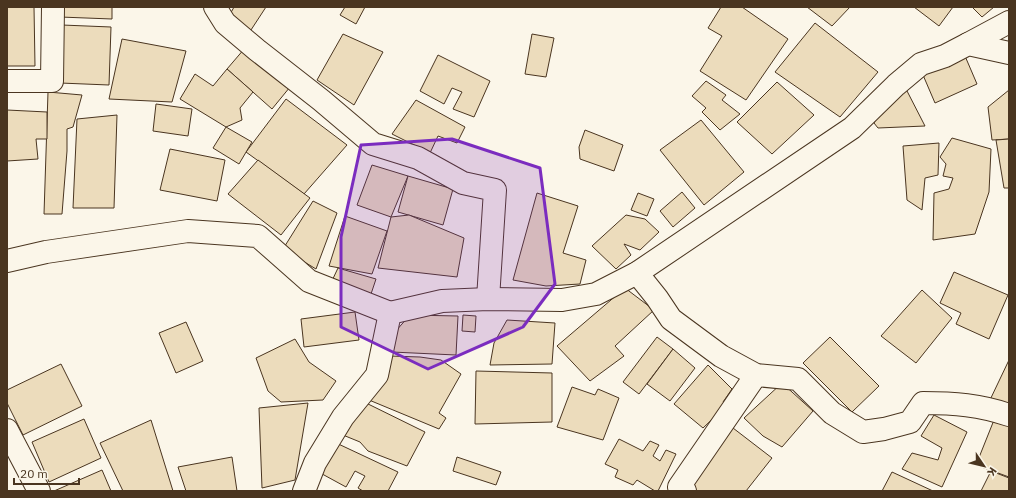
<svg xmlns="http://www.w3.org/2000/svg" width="1016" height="498" viewBox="0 0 1016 498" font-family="'IBM Plex Sans',sans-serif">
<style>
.building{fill:#ecdcbc;stroke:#4a3520}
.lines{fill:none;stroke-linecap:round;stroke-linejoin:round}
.minor-casing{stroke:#4a3520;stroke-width:24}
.minor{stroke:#fbf6e9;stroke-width:22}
.marked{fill:#7b2cbf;fill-opacity:0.2;stroke:#7b2cbf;stroke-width:3;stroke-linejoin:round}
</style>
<rect width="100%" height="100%" fill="#fbf6e9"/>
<!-- building -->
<g class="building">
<polygon points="7,7 34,7 35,66 7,66"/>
<polygon points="60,7 112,7 112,19 60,17"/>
<polygon points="234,7 266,7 249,33 228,18"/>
<polygon points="345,7 365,7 356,24 340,15"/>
<polygon points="721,7 742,7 788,39 746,100 700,71 722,36 708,28"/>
<polygon points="807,7 850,7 832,26"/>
<polygon points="914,7 953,7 939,26"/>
<polygon points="972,7 994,7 982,17"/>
<polygon points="815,23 878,72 840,117 775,72"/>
<polygon points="62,25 111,27 109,85 60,83"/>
<polygon points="343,34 383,52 354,105 317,80"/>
<polygon points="532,34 554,38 546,77 525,74"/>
<polygon points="122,39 186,51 172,102 109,99"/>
<polygon points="245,48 290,87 272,109 227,69"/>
<polygon points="438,55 490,81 474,117 453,109 462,92 452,88 444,104 420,91"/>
<polygon points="965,56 977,84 935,103 923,75"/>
<polygon points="227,69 253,92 240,108 242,120 226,127 180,99 195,74 213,86"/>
<polygon points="706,81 726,95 722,100 740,114 720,130 702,112 706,108 692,96"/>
<polygon points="777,82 814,115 772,154 737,122"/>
<polygon points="906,89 925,126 878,128 874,123 883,102"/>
<polygon points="1009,90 1009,139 992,140 988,107"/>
<polygon points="48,92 82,95 73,127 67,129 67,151 62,214 44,214"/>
<polygon points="286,99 347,145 304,194 246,152"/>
<polygon points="416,100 465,127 457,143 438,136 430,153 392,134"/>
<polygon points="156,104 192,109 188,136 153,131"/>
<polygon points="7,110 47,112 47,139 36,139 38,159 7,161"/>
<polygon points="117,115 114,208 73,208 77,119"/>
<polygon points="701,120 744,172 704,205 660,150"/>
<polygon points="226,127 252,142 239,164 213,148"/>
<polygon points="585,130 623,145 614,171 580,159 579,147"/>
<polygon points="952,138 991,149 989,192 975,234 933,240 934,193 949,189 953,178 943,176 946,164 940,157"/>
<polygon points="1009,139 1009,188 1004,188 996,140"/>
<polygon points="939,143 938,175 925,178 922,210 907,200 903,146"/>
<polygon points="170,149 225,160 217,201 160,190"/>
<polygon points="258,160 310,198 281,235 228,194"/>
<polygon points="372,165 408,176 391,217 357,205"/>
<polygon points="408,176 453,189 443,225 398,212"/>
<polygon points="682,192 695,208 673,227 660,211"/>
<polygon points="537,193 578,206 563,253 586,260 580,284 546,286 513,280"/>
<polygon points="638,193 654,199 647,216 631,210"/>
<polygon points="313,201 337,213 316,269 283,249"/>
<polygon points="409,215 464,238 457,277 378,268 391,217"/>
<polygon points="626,215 645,219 659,232 640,250 624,244 631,255 616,269 592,246"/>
<polygon points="345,216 387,231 372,274 329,266"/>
<polygon points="338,268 376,279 370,297 330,285"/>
<polygon points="954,272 1008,295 989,339 956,324 961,313 940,303"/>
<polygon points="625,288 654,310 615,346 624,356 590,381 557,346"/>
<polygon points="922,290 952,318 916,363 881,336"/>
<polygon points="355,312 359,340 304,347 301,319"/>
<polygon points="410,315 458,316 456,355 392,352 394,333"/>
<polygon points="463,315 476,316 475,332 462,331"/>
<polygon points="507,320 555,323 552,364 490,365 494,343"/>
<polygon points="186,322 203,361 176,373 159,333"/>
<polygon points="657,337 673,349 639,394 623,382"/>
<polygon points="830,337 879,386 852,412 803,363"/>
<polygon points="295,339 309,362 336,381 323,400 281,402 268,391 256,358"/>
<polygon points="673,349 695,368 670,401 647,384"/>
<polygon points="390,356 420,357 441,360 461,374 439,413 446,418 439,429 369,400"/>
<polygon points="1009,360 1009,410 989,402"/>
<polygon points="61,364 82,406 23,435 7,403 7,390"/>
<polygon points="708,365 732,389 723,402 727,405 703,428 674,404"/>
<polygon points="476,371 552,373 552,422 475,424"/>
<polygon points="782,383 813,411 782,447 763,436 744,418"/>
<polygon points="572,387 595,395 598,389 619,398 603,440 557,427"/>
<polygon points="362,401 425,432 407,466 368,451 360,442 338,433"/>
<polygon points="308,403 295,480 262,488 259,408"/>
<polygon points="934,415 967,432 942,487 902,469 912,453 938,460 942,448 921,436"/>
<polygon points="84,419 101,458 49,482 32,442"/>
<polygon points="151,420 173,491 123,491 100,443"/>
<polygon points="994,420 1009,426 1009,477 976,465"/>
<polygon points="733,428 772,458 746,491 695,491 684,484"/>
<polygon points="619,439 643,451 650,441 659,445 653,456 660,461 666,450 676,454 658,491 655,491 637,480 633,485 615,477 618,470 605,464"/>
<polygon points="332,441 398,472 388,491 363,491 358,488 365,476 355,471 346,487 313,469"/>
<polygon points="232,457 237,491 186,491 178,467"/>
<polygon points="457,457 501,472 496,485 453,471"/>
<polygon points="102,470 111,491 54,491"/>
<polygon points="991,471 1009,478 1009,491 981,491"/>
<polygon points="892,472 933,491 882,491"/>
</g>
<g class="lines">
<defs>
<g id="minor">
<polyline points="215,7 225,23 257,50 321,100 373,144 418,158 463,183 495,190 488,299"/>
<polyline points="968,44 1009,22"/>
<polyline points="7,81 52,81 53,7"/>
<polyline points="7,261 46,252 188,231 258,236 309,281 390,313"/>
<path d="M637,273L657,298L671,319L721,356L756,375L798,379L832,413L863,432L884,429L910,422L923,403C954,403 980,405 1009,415"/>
<polyline points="7,430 39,491"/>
<polyline points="304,491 315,463 343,417 377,375 390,313 442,301 488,299 562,300 596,294 637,273 852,128 896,85 921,64 945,56 968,44 1009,53"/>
<polyline points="685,491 679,487 756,375"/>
</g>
</defs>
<!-- minor casing -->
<use href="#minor" class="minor-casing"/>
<!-- minor -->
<use href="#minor" class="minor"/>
</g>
<!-- marked area -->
<path class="marked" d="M452,139L540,168L555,284L523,327L428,369L341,327V237L361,145Z"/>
<!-- border -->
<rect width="1016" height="498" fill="none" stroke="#4a3520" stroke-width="16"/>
<!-- north arrow -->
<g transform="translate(984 466) rotate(125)" stroke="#fbf6e9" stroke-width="3" paint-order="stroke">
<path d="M0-3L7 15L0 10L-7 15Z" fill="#4a3520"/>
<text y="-6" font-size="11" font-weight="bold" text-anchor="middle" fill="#4a3520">K</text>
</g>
<!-- scale -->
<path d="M14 478v6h65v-6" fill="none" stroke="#4a3520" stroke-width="2"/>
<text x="20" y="478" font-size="12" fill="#4a3520" stroke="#fbf6e9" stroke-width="3" paint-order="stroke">20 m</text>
</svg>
